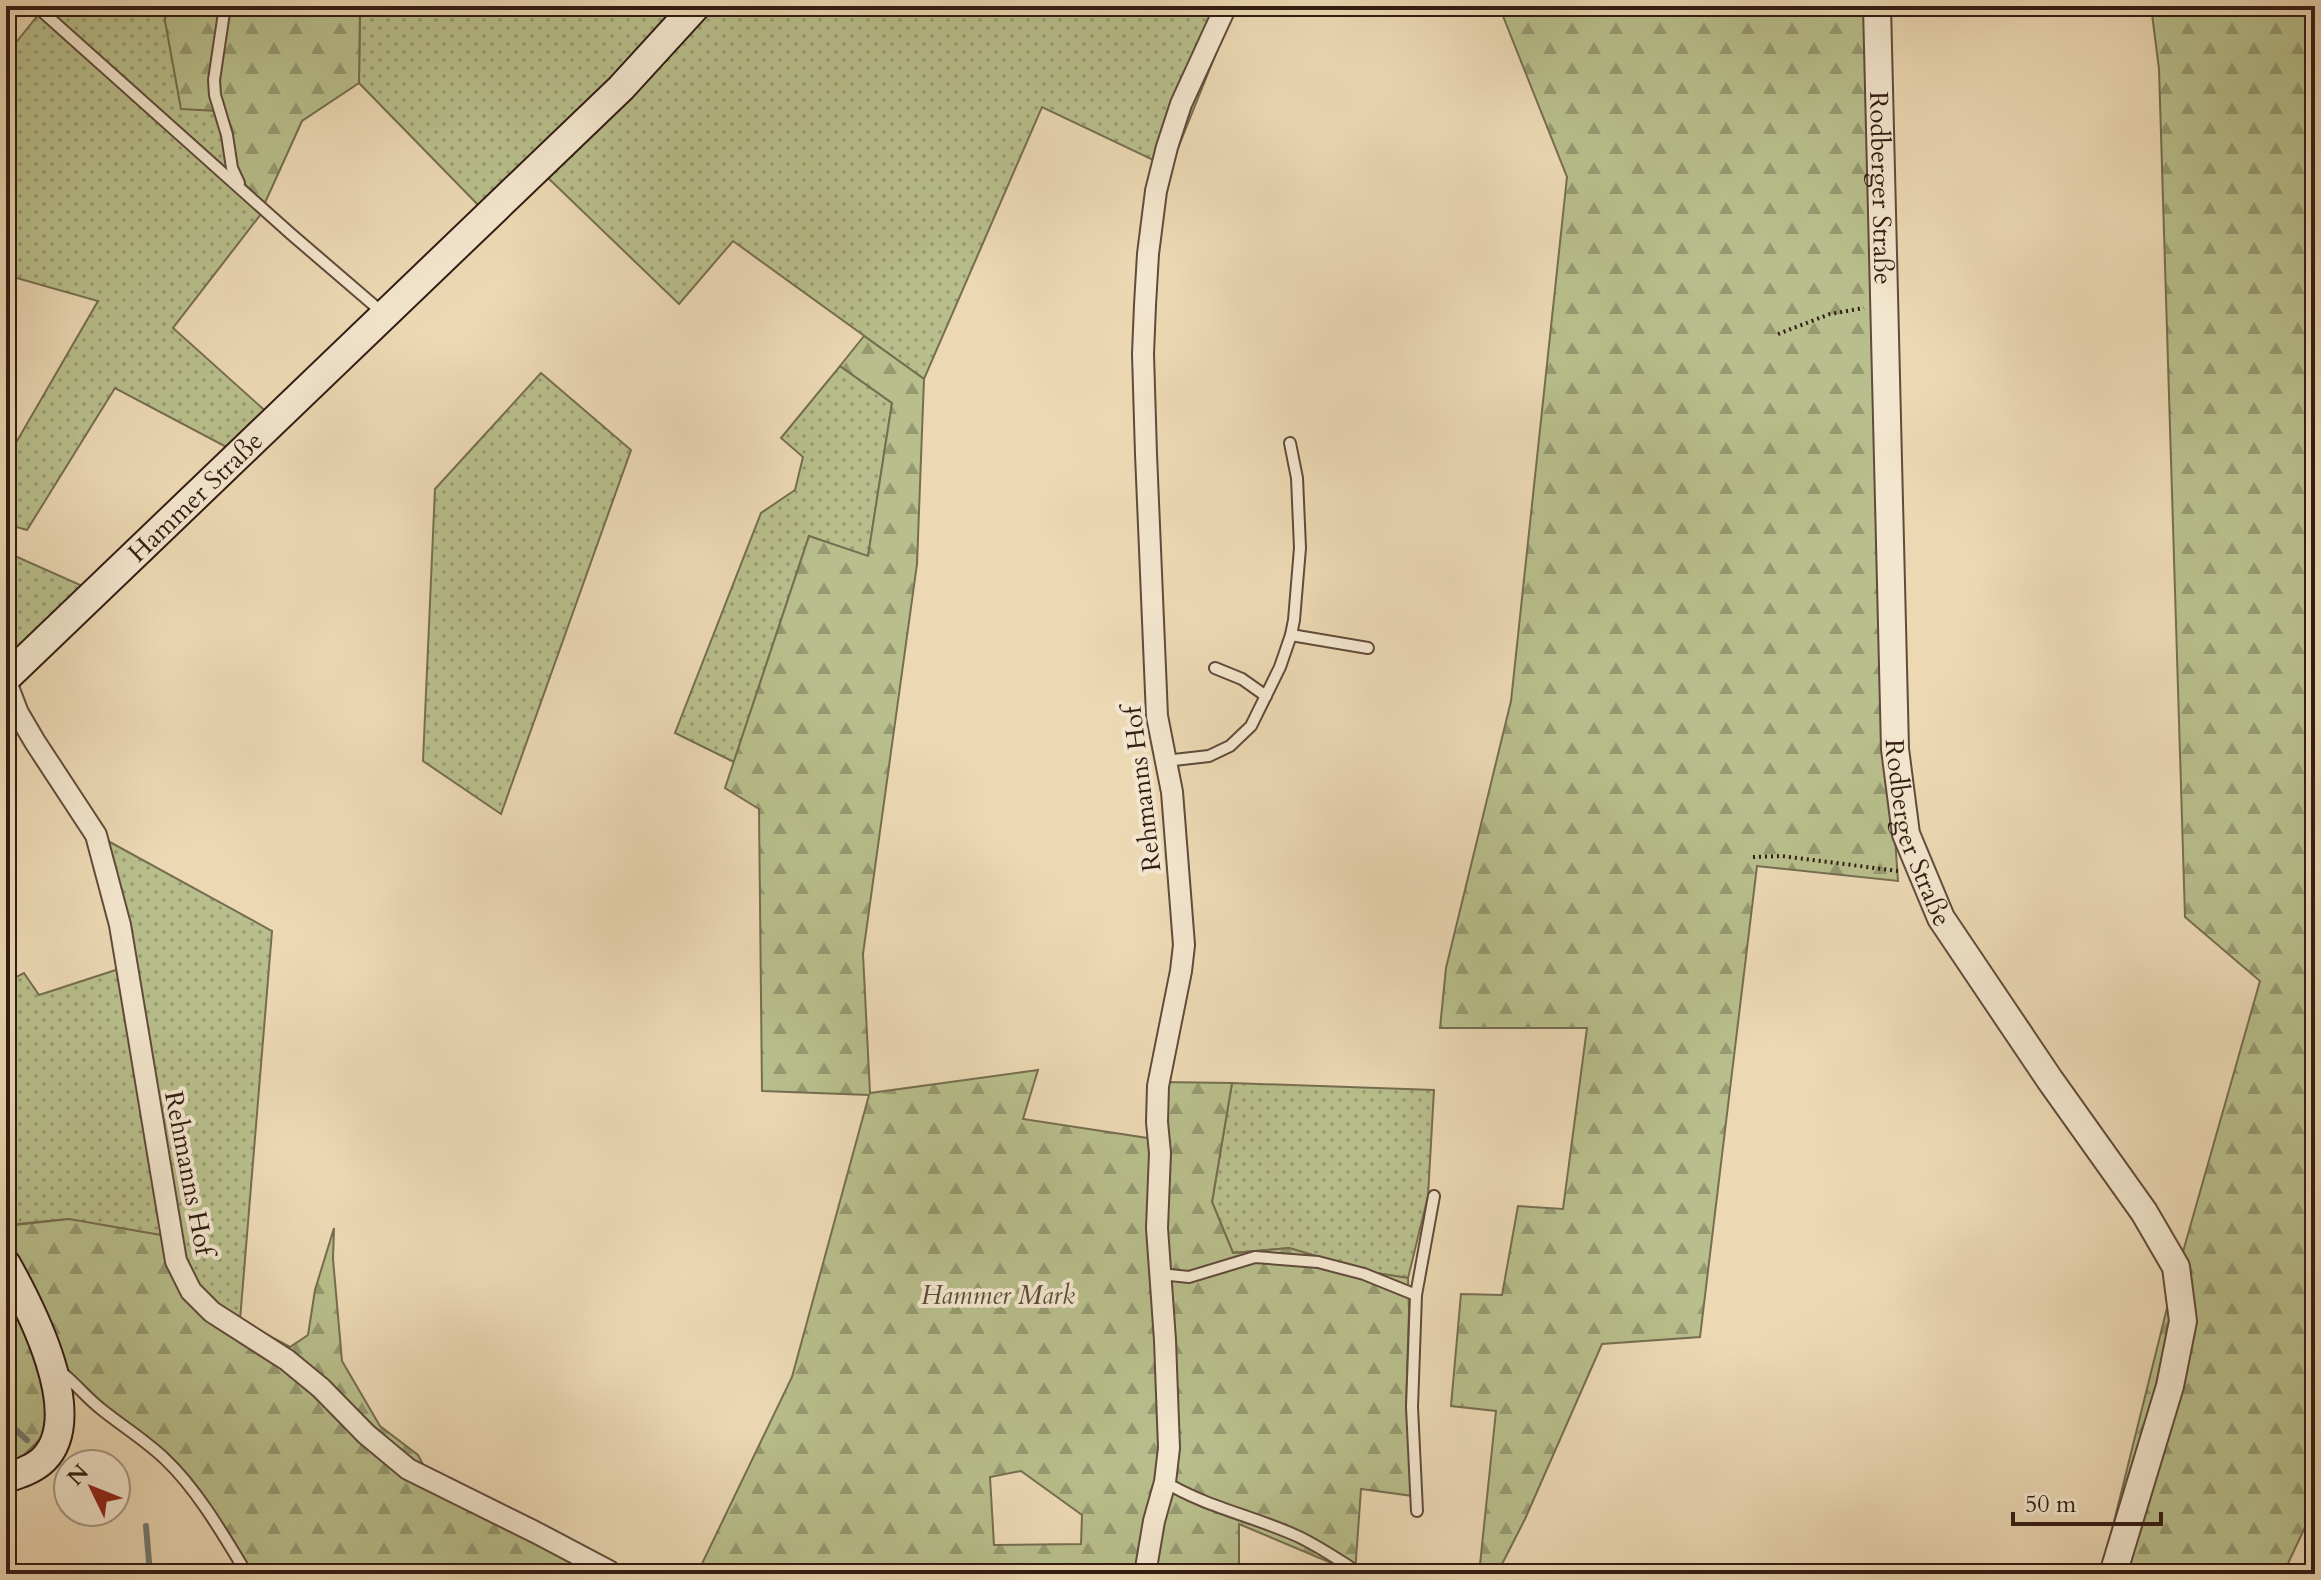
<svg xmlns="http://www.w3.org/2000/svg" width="2321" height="1580" viewBox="0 0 2321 1580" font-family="Cardo,serif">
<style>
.grass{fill:url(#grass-dots);stroke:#766e50;stroke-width:2}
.forest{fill:url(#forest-firs);stroke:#766e50;stroke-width:2;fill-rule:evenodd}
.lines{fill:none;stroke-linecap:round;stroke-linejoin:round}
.stream{stroke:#727a75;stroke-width:6}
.service-casing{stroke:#614b3b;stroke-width:14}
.minor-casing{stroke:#614b3b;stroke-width:24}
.tertiary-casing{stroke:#614b3b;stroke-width:30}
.secondary-casing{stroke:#331c13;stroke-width:32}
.path{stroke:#331c13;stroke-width:4;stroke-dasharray:2 4;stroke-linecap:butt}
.service{stroke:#f3e6ce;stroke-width:10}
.minor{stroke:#f3e6ce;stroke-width:20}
.tertiary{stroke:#f3e6ce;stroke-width:26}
.secondary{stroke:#f3e6ce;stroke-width:28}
.labels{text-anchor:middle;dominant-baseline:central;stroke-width:8;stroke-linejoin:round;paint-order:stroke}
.street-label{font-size:26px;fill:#331c13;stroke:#f3e6ce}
.park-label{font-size:26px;font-style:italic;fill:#5b4d37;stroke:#f3e6ce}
</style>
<defs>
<pattern id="grass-dots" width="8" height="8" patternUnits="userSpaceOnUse" patternTransform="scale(2)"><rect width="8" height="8" fill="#b8bf8c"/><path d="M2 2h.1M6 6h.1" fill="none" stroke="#969a71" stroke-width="1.8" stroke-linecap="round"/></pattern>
<pattern id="forest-firs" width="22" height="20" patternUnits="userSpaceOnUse" patternTransform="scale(2)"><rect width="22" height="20" fill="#b8bf8c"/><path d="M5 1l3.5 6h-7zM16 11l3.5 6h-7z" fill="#969a71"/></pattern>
</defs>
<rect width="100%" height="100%" fill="#ecd9b4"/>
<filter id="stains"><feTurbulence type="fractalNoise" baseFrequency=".0025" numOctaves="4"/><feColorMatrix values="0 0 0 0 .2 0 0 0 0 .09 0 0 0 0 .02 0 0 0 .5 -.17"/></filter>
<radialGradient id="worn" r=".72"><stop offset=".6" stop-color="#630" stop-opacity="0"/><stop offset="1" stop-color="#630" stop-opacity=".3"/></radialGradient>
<!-- grass -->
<g class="grass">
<polygon points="43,6 166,6 165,21 218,111 225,160 237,188 261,214 173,328 271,416 232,450 115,388 27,530 6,524 6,460 98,301 6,275 6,55 42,10"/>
<polygon points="360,6 1235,6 1170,168 1042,107 924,379 733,241 679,304 545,175 483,210 359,83"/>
<polygon points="840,366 892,403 868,557 809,536 734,762 675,733 761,513 795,490 803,457 781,438"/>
<polygon points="541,373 631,450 501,814 423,761 435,489"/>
<polygon points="6,552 87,588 6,666"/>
<polygon points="108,841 272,931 240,1320 69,1219 6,1225 6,982 24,973 39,995 134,964"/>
<polygon points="1232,1083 1434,1090 1428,1196 1408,1278 1370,1272 1289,1248 1233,1253 1212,1202"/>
</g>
<!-- forest -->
<g class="forest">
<polygon points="166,6 360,6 359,83 302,121 264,205 240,179 218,111 181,109 165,21"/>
<polygon points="1499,6 1870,6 1871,304 1878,594 1898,881 1757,866 1700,1337 1602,1344 1525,1519 1497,1574 1479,1574 1496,1411 1451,1406 1461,1294 1502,1295 1518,1206 1563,1209 1587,1028 1440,1028 1446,968 1511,701 1567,177"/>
<polygon points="2151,6 2315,6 2315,1506 2283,1574 2101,1574 2167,1308 2260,981 2185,917 2159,69"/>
<path d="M864,336L924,379L917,564L863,954L870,1093L1038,1070L1023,1119L1161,1140V1082L1232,1083L1212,1202L1233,1253L1289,1248L1370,1272L1408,1278L1409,1311L1406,1407L1413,1496L1361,1489L1355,1573L1239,1524V1574H697L792,1377L869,1095L762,1091L759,809L725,788L809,536L868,556L892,403L840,366ZM1021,1471L1082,1515L1081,1544L994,1545L990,1477Z"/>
<polygon points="69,1219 178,1238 199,1293 240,1320 290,1347 308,1335 315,1290 334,1228 333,1259 342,1361 380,1426 418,1455 435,1487 604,1574 248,1574 183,1474 68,1374 6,1247 6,1226"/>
<polygon points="6,1297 24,1331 39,1371 48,1409 41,1438 17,1462 6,1464"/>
</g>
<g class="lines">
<!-- stream -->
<g class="stream">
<polyline points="6,1421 27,1440"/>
<polyline points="146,1526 150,1574"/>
</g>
<defs>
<g id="service">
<polyline points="36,6 291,234 383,313"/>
<polyline points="225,6 214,80 215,95 227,135 232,168 239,183"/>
<polyline points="1291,635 1368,648"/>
<polyline points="1215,668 1242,679 1266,696"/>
<polyline points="1165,761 1209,756 1230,746 1251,726 1280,667 1291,635 1294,620 1300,548 1297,478 1290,443"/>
<polyline points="1160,1274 1189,1277 1255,1257 1318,1262 1364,1274 1416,1295 1412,1407 1417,1511"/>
<polyline points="1416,1295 1434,1196"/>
<path d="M61,1372C75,1383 87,1398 101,1409C122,1426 145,1440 165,1459C197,1489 224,1536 247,1574"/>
<path d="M1165,1482C1206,1507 1253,1516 1297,1536C1319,1546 1340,1561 1361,1574"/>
</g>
<g id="minor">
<polyline points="6,682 18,713 35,742 96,835 120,925 176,1261 191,1291 212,1312 287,1360 321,1388 366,1434 408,1469 535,1532 609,1571"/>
<polyline points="1145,1574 1154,1521 1165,1482 1169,1448 1165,1340 1157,1228 1160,1153 1157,1122 1158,1086 1181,971 1184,945 1172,792 1157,716 1146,454 1143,354 1145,305 1148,254 1156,191 1167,147 1181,104 1226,6"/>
</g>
<g id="tertiary">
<path id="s1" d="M1877,6L1895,749L1906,834L1941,918L2050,1080L2144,1212L2176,1267L2183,1321L2170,1386L2113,1574"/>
</g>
<g id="secondary">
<path id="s2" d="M6,678L621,88L696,6"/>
<path d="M6,1264C30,1307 87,1415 44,1459C34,1469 19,1474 6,1478"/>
</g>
</defs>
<!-- service casing -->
<use href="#service" class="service-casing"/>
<!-- minor casing -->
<use href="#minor" class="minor-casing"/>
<!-- tertiary casing -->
<use href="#tertiary" class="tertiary-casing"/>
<!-- secondary casing -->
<use href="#secondary" class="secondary-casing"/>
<!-- path -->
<g class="path">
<polyline points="1778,334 1830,314 1864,308"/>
<polyline points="1753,857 1782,856 1898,871"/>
</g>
<!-- service -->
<use href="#service" class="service"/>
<!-- minor -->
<use href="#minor" class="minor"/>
<!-- tertiary -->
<use href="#tertiary" class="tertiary"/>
<!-- secondary -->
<use href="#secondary" class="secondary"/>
</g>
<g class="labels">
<!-- street labels -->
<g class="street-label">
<text stroke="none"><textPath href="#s1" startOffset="182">Rodberger Straße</textPath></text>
<text stroke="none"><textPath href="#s2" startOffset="262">Hammer Straße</textPath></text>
<text transform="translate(1142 789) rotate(-97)">Rehmanns Hof</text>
<text stroke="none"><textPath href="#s1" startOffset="830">Rodberger Straße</textPath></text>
<text transform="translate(189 1173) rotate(79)">Rehmanns Hof</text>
</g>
<!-- park labels -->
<g class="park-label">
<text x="998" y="1295">Hammer Mark</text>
</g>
</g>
<!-- margin -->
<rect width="2321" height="1580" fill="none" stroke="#ecd9b4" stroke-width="32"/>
<rect x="8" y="8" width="2305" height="1564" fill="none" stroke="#331c13" stroke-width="4"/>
<rect x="16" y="16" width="2289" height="1548" fill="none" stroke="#331c13" stroke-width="2"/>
<!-- north arrow -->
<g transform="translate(92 1488) rotate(313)"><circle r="38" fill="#f3e6ce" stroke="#a69583" stroke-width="2"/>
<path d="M0-6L14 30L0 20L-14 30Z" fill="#8f2418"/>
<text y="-12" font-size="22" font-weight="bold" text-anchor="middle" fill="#331c13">N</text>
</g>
<!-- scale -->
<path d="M2013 1512v12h148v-12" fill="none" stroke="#331c13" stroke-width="4"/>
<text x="2025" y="1512" font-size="24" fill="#331c13" stroke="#f3e6ce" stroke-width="6" paint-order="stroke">50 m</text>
<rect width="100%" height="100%" filter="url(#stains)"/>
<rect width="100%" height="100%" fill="url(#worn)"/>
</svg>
